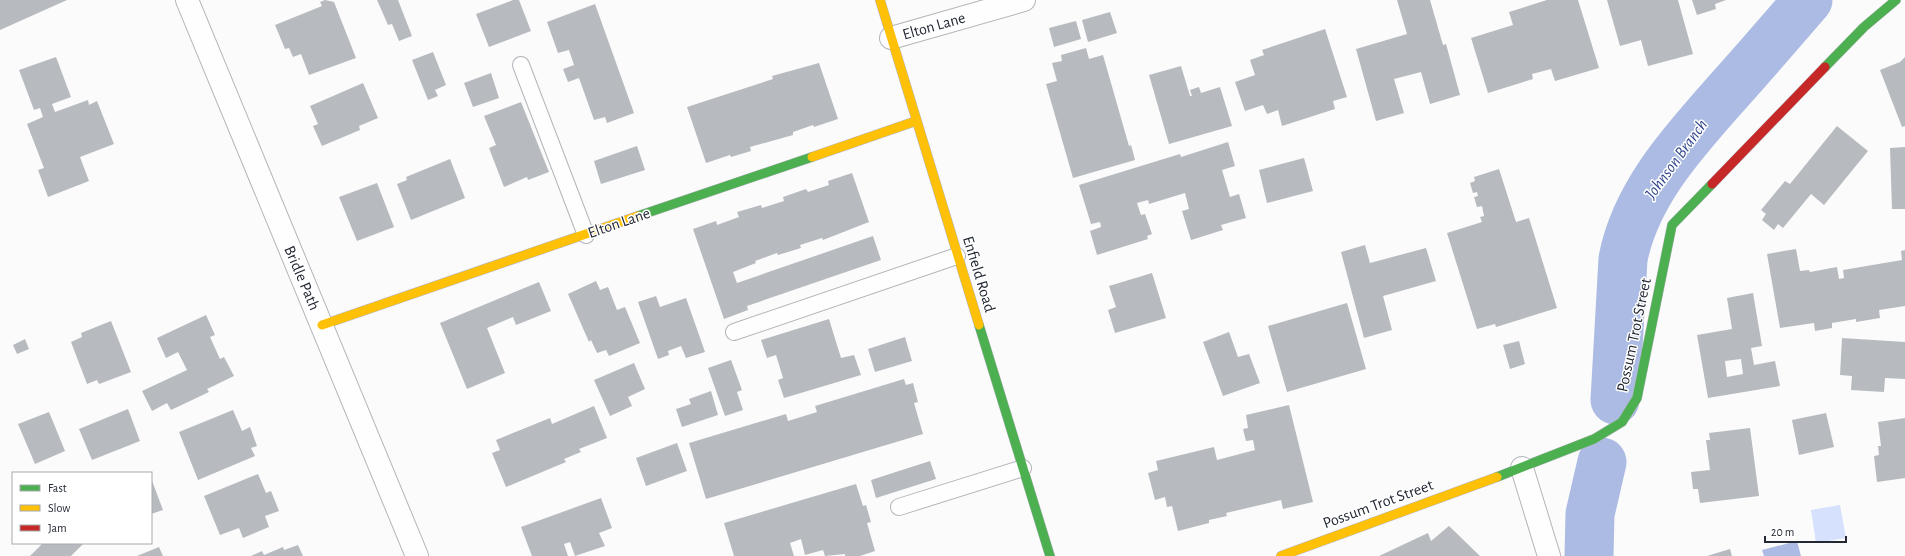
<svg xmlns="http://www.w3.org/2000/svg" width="1905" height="556" viewBox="0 0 1905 556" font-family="'Alegreya Sans',sans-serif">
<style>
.green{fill:#d6e1fd}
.water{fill:#acbbe3}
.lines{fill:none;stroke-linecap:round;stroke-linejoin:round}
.river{stroke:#acbbe3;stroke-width:49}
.building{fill:#b7babf;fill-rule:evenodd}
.lane-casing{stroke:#b2b5bb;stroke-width:18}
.street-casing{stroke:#b2b5bb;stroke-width:24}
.fast-casing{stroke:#b2b5bb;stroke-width:10}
.slow-casing{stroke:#b2b5bb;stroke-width:10}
.jam-casing{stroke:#b2b5bb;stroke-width:10}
.lane{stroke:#fefefe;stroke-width:16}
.street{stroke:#fefefe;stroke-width:22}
.fast{stroke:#4caf50;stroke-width:9}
.slow{stroke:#ffc107;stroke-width:9}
.jam{stroke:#c62828;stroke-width:9}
.labels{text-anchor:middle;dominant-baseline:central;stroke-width:3;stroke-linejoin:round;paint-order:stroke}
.street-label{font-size:16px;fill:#232834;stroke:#fff}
.water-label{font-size:17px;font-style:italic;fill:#32488d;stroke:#fff}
</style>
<rect width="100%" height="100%" fill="#fbfbfb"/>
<!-- green -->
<polygon class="green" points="1840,505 1846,538 1816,543 1811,510"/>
<!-- water -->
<polygon class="water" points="1797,541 1801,556 1764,556 1762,550"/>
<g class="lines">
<!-- river -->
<g class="river">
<path d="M1615,400L1623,259C1636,191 1688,137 1732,87C1758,58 1783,29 1808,0"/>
<polyline points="1589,556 1590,514 1602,462"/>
</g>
</g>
<!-- building -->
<g class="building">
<polygon points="0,0 67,0 0,30"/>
<polygon points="325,0 334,2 356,58 309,75 301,54 293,57 289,48 285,49 275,25 322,6 320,2"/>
<polygon points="377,0 398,0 412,36 399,41 392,24 388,25"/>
<polygon points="513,0 519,0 531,31 489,47 476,14"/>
<polygon points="1397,0 1430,0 1443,45 1446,44 1460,95 1430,104 1421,72 1394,79 1404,113 1376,121 1356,49 1407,34"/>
<polygon points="1547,0 1578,0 1599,68 1555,81 1551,69 1532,74 1533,79 1488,93 1471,38 1513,25 1509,12"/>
<polygon points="1607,0 1678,0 1693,54 1648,66 1641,40 1620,46"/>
<polygon points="1692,0 1726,0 1715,4 1716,9 1697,15"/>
<polygon points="595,4 634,113 607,123 605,117 594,120 579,78 568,82 563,69 574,65 569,50 558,53 547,22"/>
<polygon points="1110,12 1117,33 1088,42 1082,20"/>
<polygon points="1076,21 1081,39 1054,47 1049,28"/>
<polygon points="1325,29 1347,97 1333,101 1335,109 1282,126 1278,110 1267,114 1263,105 1245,111 1235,82 1255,75 1250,60 1264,55 1262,50"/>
<polygon points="1086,48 1089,59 1103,55 1129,146 1131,145 1135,160 1073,178 1046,84 1057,81 1052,63 1062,61 1061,55"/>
<polygon points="433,52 446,85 435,90 438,96 428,100 412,60"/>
<polygon points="56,57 71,97 52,104 55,112 88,100 89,105 97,101 114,144 80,157 89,181 48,197 38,170 44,168 27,124 43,117 40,108 34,110 19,70"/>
<polygon points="1905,57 1905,126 1902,127 1880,70 1900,62"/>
<polygon points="819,63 838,119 814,127 813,125 793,132 793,135 750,147 751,151 731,157 730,155 706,163 687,107 773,79 772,76"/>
<polygon points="1181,66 1190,96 1192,96 1190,90 1199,87 1201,93 1220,87 1232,126 1169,144 1149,75"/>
<polygon points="491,73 499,98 473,107 464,83"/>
<polygon points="363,83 378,118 359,126 360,130 322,146 313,126 318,124 310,106"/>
<polygon points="521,102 549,172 528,180 527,177 504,187 489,148 496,145 484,116"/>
<polygon points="1837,126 1868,151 1824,205 1811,194 1783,228 1778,224 1774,230 1762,220 1766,214 1761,210 1785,181 1790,184"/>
<polygon points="1228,142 1235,166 1222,170 1230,197 1239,194 1246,218 1221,225 1223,230 1191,240 1182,211 1189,209 1185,193 1149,204 1148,200 1137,203 1141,215 1145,214 1152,234 1147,236 1148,239 1097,255 1090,231 1101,227 1100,222 1091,224 1079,185 1180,154 1181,157"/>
<polygon points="637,146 645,170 601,184 594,161"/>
<polygon points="1905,147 1905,209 1892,209 1890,148"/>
<polygon points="1304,158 1313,191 1267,203 1259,170"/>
<polygon points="450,159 465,198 411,220 397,184 407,180 406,177"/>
<polygon points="1499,169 1516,222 1529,218 1557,308 1496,327 1495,324 1477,329 1447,233 1482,222 1480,217 1484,216 1482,206 1477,207 1474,197 1478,196 1477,192 1473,193 1470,183 1475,181 1474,177"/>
<polygon points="852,173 869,222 823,240 822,238 800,245 801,248 778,255 777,253 755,261 756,263 733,272 737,283 873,236 881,260 747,306 748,310 724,319 693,229 716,221 717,225 739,217 737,212 761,205 762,208 784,201 783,197 806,189 808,192 829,185 828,181"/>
<polygon points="377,183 394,227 357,241 339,197"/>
<polygon points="1365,245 1370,263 1426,248 1436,281 1383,296 1392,330 1364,338 1341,252"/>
<polygon points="1796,249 1800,271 1809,270 1810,272 1837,267 1839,279 1844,278 1843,270 1902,260 1901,251 1905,250 1905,306 1879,310 1880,318 1856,322 1856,319 1832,323 1832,328 1815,331 1814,323 1780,328 1767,254"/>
<polygon points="1152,273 1166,318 1115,333 1108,310 1116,307 1109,286"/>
<polygon points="596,281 600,290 608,287 617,310 625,307 640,343 609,356 606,350 597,353 591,340 589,342 568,294"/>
<polygon points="539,282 551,311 516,325 513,317 487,328 505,373 467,389 440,323"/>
<path d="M1753,293L1762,346L1751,348L1754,365L1775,361L1780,386L1708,398L1697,335L1732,329L1727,298ZM1741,359L1743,374L1727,377L1725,361Z"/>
<polygon points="656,296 660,307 686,298 705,352 686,358 681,346 668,351 669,355 658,359 638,302"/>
<polygon points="1347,303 1366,369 1287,392 1268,326"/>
<polygon points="206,315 215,335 210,337 220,359 224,357 234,376 207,389 209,392 171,410 167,403 152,411 142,391 187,370 178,352 166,358 157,338"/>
<polygon points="829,319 841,358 854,355 861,375 784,398 778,380 783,378 776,355 767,358 761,340"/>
<polygon points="111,321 131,372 99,384 97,380 87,384 71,342 82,337 81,333"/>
<polygon points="1229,332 1238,357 1249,354 1260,383 1223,396 1203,342"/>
<polygon points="905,337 912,361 875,372 868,349"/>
<polygon points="1842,338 1905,342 1905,379 1885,378 1884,392 1851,390 1852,376 1840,375"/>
<polygon points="25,339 29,349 17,354 13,345"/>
<polygon points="1519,341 1525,364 1510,369 1503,345"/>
<polygon points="731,360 742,390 737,392 743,410 725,416 708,368"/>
<polygon points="634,363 645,389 628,397 632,406 610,416 594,380"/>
<polygon points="904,379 906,385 913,383 918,402 914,403 923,434 706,499 689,443 786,414 788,421 817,412 815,406"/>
<polygon points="711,391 718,415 682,427 676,409 691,404 689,399"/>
<polygon points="1289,405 1313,502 1283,509 1281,500 1226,513 1227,516 1209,520 1209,523 1178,531 1172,506 1167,507 1165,497 1155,500 1148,473 1158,470 1156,461 1214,447 1217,460 1255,450 1253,440 1246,441 1243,429 1248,428 1246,415"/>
<polygon points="594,406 607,438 579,449 581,452 564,459 566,462 506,487 492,453 500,450 496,440 550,418 552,424"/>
<polygon points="128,409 140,441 92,460 79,429"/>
<polygon points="233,410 242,431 250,427 257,446 251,448 255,456 198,480 179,432"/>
<polygon points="49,412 65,451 35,464 18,424"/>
<polygon points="1826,413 1834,447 1799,455 1792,420"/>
<polygon points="1905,418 1905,478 1877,482 1874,456 1879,455 1878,446 1881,446 1878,422"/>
<polygon points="1750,428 1759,496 1700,503 1698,489 1693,489 1691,472 1710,470 1706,440 1710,440 1709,433"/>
<polygon points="677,443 687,471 646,486 636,458"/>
<polygon points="930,461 936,479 876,498 871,480"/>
<polygon points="258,474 266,493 271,491 279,511 265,516 269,527 243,538 239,528 220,535 204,496"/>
<polygon points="151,478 163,510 151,514"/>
<polygon points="856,484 863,506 866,505 871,522 867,523 875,551 860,556 845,556 845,554 825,556 823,550 805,555 801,539 790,543 794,556 734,556 724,523"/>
<polygon points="601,498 612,528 599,533 605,546 575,556 570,542 564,544 568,556 532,556 521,527"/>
<polygon points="1449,526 1480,556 1379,556 1428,533 1431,541"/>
<polygon points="43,543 84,543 71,556 30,556"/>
<polygon points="298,545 303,556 251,556 262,551 264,555 283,547 284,550"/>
<polygon points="159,547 163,556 137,556"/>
<polygon points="1730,549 1732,556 1707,556"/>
</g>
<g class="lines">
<defs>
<g id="lane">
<polyline points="521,65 586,235"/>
<polyline points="734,332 957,256"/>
<polyline points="899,507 1023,468"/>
</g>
<g id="street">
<polyline points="187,0 417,556"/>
<polyline points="891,38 1024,0"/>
<polyline points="1522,468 1549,556"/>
</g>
<g id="fast">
<polyline points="1825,67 1864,27 1896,0"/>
<polyline points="638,216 812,157"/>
<polyline points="979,325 1050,556"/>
<polyline points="1497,477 1594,439 1622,422 1637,398 1672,225 1712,184"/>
</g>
<g id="slow">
<polyline points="880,0 979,325"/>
<polyline points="812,157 916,121"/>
<polyline points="322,325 638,216"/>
<polyline points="1281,556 1497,477"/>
</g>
<polyline id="jam" points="1712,184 1825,67"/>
</defs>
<!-- lane casing -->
<use href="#lane" class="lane-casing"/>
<!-- street casing -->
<use href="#street" class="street-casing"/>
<!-- fast casing -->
<use href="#fast" class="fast-casing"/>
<!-- slow casing -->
<use href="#slow" class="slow-casing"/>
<!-- jam casing -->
<use href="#jam" class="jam-casing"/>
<!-- lane -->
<use href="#lane" class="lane"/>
<!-- street -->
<use href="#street" class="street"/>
<!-- fast -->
<use href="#fast" class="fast"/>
<!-- slow -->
<use href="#slow" class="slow"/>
<!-- jam -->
<use href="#jam" class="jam"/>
</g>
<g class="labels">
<!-- street labels -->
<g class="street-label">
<text transform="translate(934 26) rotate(-16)">Elton Lane</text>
<text transform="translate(619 223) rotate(-19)">Elton Lane</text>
<text transform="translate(979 274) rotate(73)">Enfield Road</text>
<text transform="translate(302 278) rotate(67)">Bridle Path</text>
<text transform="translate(1634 335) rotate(-78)">Possum Trot Street</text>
<text transform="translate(1378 504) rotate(-20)">Possum Trot Street</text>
</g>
<!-- water labels -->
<g class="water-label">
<text transform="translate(1676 159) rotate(-54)">Johnson Branch</text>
</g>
</g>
<!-- legend -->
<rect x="12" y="472" width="140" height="72" fill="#ffffff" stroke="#a7a9ae"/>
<rect x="20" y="485" width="20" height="6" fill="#4caf50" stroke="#a7a9ae"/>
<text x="48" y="492" font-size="12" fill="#232834">Fast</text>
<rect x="20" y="505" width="20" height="6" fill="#ffc107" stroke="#a7a9ae"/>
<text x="48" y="512" font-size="12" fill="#232834">Slow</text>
<rect x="20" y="525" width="20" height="6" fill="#c62828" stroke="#a7a9ae"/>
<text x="48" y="532" font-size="12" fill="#232834">Jam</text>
<!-- scale -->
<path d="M1765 536v6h81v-6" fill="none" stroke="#232834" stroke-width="2"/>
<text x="1771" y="536" font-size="12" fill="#232834" stroke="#ffffff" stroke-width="3" paint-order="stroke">20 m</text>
</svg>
